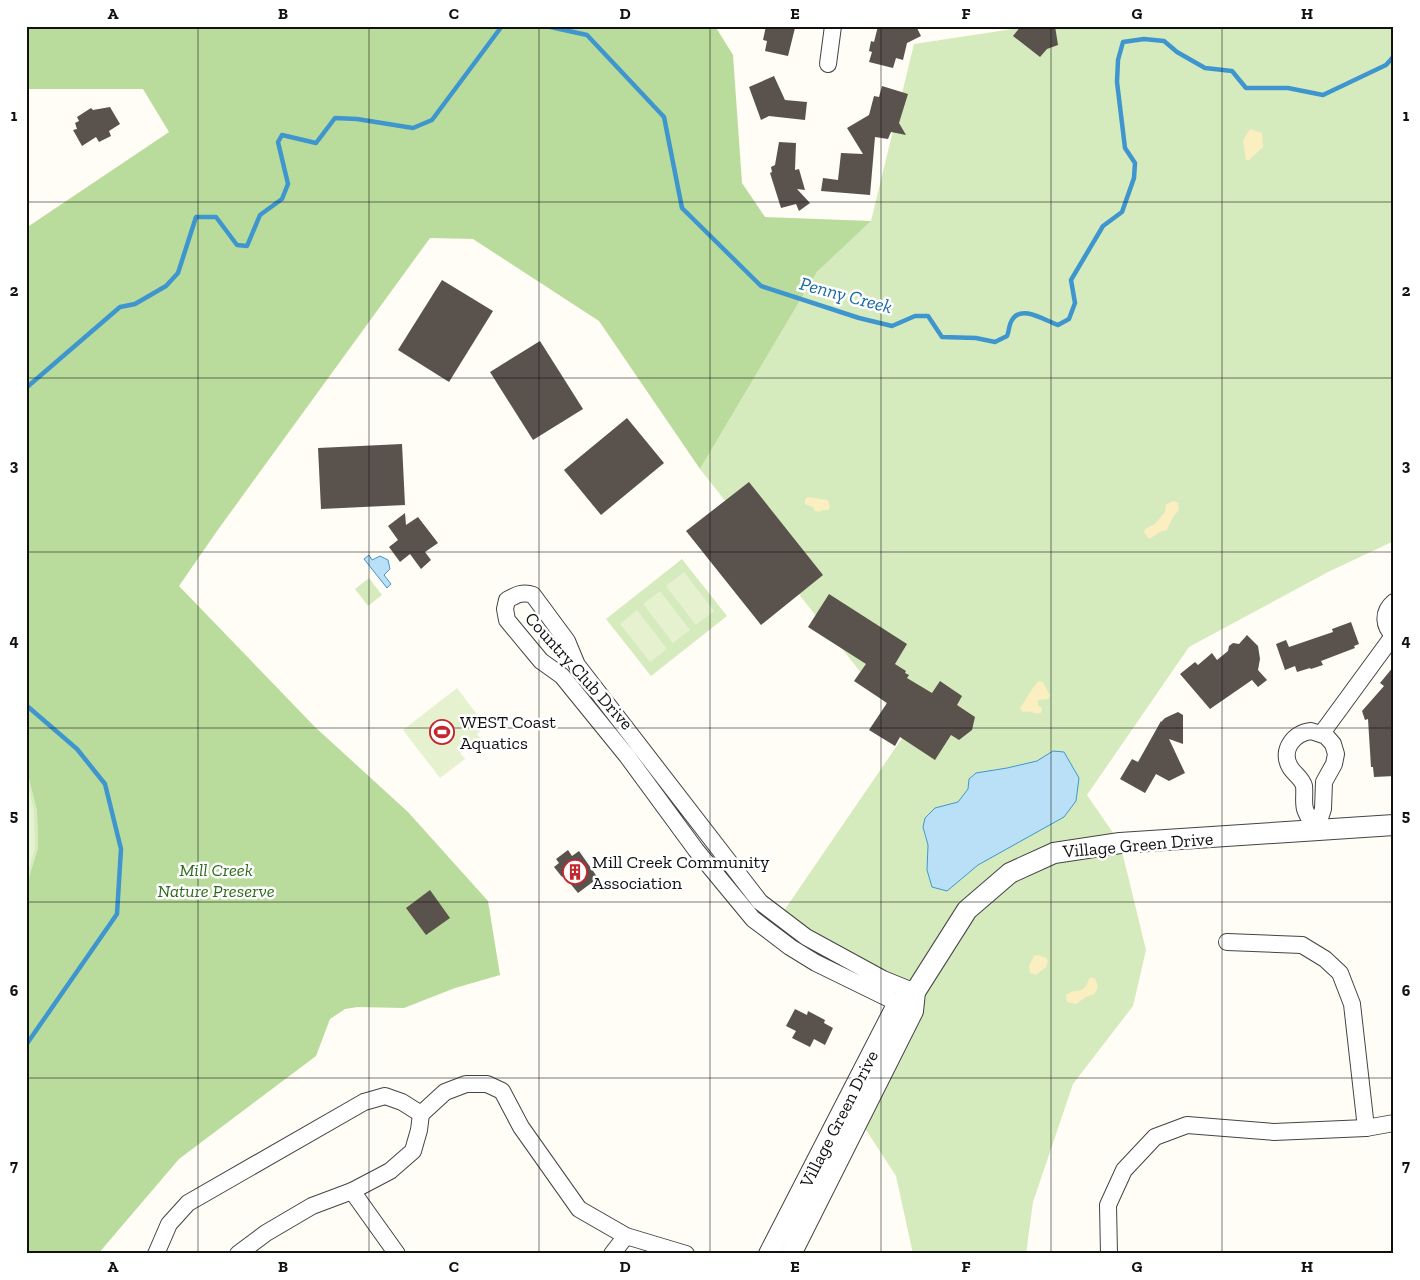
<svg xmlns="http://www.w3.org/2000/svg" width="1420" height="1280" viewBox="0 0 1420 1280" font-family="'Zilla Slab',serif">
<style>
.green{fill:#d5ebbd}
.forest{fill:#b9dc9c}
.sand{fill:#fbeec1}
.pitch{fill:#e6f2cf}
.water{fill:#b9e0f7;stroke:#3f96cf}
.lines{fill:none;stroke-linecap:round;stroke-linejoin:round}
.stream{stroke:#3f96cf;stroke-width:4.5}
.building{fill:#5a524d}
.minor-casing{stroke:#444;stroke-width:18}
.tertiary-casing{stroke:#444;stroke-width:22}
.minor{stroke:#fff;stroke-width:16}
.tertiary{stroke:#fff;stroke-width:20}
.grid{fill:none;stroke:#111;stroke-width:1;stroke-opacity:0.55}
.labels{text-anchor:middle;dominant-baseline:central;stroke-width:5;stroke-linejoin:round;paint-order:stroke}
.street-label{font-size:18px;fill:#111;stroke:#fff}
.poi-label{font-size:18px;fill:#111;stroke:#fff;text-anchor:start}
.park-label{font-size:18px;font-style:italic;fill:#2f6b1f;stroke:#fff}
.water-label{font-size:19px;font-style:italic;fill:#1768a6;stroke:#fff}
.neatline{fill:none;stroke:#111;stroke-width:2}
.grid-label{font-size:16px;text-anchor:middle;font-weight:bold;fill:#111}
</style>
<rect width="100%" height="100%" fill="#fffdf5"/>
<!-- green -->
<g class="green">
<polygon points="1032,26 1394,26 1394,541 1330,571 1189,647 1087,795 1120,843 1146,950 1133,1006 1073,1084 1033,1202 1026,1254 913,1254 896,1176 859,1119 913,1011 779,918 907,731 700,469 817,272 871,221 914,44"/>
<polygon points="682,559 727,616 651,676 606,619"/>
<polygon points="369,578 382,595 368,606 355,589"/>
<polygon points="26,767 37,811 38,848 26,887"/>
</g>
<!-- forest -->
<polygon class="forest" points="26,26 715,26 733,55 742,183 765,217 871,221 817,272 700,469 599,321 473,239 430,238 217,531 179,586 315,727 408,812 488,901 500,975 455,988 404,1008 358,1007 345,1009 330,1019 316,1056 179,1159 98,1254 26,1254 26,887 38,848 37,811 26,767 26,228 169,132 143,89 26,89"/>
<!-- sand -->
<g class="sand">
<polygon points="1250,129 1262,133 1263,147 1249,160 1246,160 1243,140"/>
<polygon points="807,497 828,500 830,507 828,510 822,510 820,512 815,511 813,507 805,504 805,500"/>
<polygon points="1174,501 1178,503 1179,510 1173,517 1167,530 1160,532 1151,538 1148,538 1144,532 1145,529 1155,524 1165,512 1166,504"/>
<path d="M1039,681L1043,682L1050,696L1048,699L1038,700V705L1042,708L1041,713C1035,715 1032,710 1023,712L1020,708C1025,701 1033,686 1039,681Z"/>
<polygon points="1038,955 1046,958 1048,961 1046,967 1036,975 1030,973 1029,966 1034,956"/>
<path d="M1091,977L1095,979C1099,985 1098,989 1094,994L1086,997L1076,1004L1067,1002L1066,995C1077,987 1083,996 1089,979Z"/>
</g>
<!-- pitch -->
<g class="pitch">
<polygon points="684,572 714,611 696,625 666,586"/>
<polygon points="660,591 690,630 673,643 643,604"/>
<polygon points="637,610 667,649 650,662 620,624"/>
<polygon points="457,688 486,726 477,734 484,743 473,752 469,746 460,753 465,759 440,778 403,730"/>
<polygon points="26,777 34,811 35,848 26,880"/>
</g>
<!-- water -->
<g class="water">
<polygon points="369,555 372,560 380,556 388,560 390,569 384,575 391,584 387,588 364,559"/>
<polygon points="1053,751 1064,752 1079,778 1076,801 1064,817 978,865 947,891 932,887 927,870 928,845 923,827 925,818 935,808 958,802 968,789 969,779 976,773 1007,768 1037,761"/>
</g>
<g class="lines">
<!-- stream -->
<g class="stream">
<path d="M546,26L587,35L664,117L682,208L761,286L859,318L892,326L915,316H928L942,337L976,338L995,342L1007,336C1009,332 1009,324 1012,320C1022,304 1045,321 1058,325L1069,319L1075,303L1071,280L1103,226L1122,212L1134,178L1135,163L1125,148L1117,82L1118,60L1123,42L1144,39L1164,41L1177,52L1205,68L1232,71L1246,88H1288L1323,95L1386,65L1394,56"/>
<polyline points="26,388 120,307 135,304 166,286 178,273 196,217 216,217 237,245 247,246 260,215 282,199 288,184 278,142 282,135 316,143 335,118 357,119 413,128 432,120 502,26"/>
<polyline points="26,705 77,749 105,784 121,849 117,914 26,1045"/>
</g>
</g>
<!-- building -->
<g class="building">
<polygon points="766,26 785,26 795,28 788,56 765,51 767,41 763,40"/>
<polygon points="878,26 916,26 921,36 907,43 903,60 896,58 893,68 869,62 872,52 869,51 871,41 874,42"/>
<polygon points="1021,26 1055,26 1058,45 1047,49 1040,57 1013,36"/>
<polygon points="774,76 785,100 807,102 805,120 769,116 761,120 749,87"/>
<polygon points="882,86 908,94 899,123 906,135 891,132 888,139 875,137 870,195 821,191 823,178 838,180 841,153 863,154 847,128 869,115 874,96 879,97"/>
<polygon points="110,107 120,124 109,131 111,136 99,142 96,137 82,146 73,130 77,129 75,123 79,121 77,117 91,108 93,110"/>
<polygon points="779,142 796,143 795,170 799,169 805,190 797,189 810,203 799,211 796,204 781,208 770,173 772,172 771,167 775,165"/>
<polygon points="442,280 493,311 449,382 398,350"/>
<polygon points="540,341 583,409 533,440 490,372"/>
<polygon points="627,418 664,463 601,515 564,470"/>
<polygon points="402,444 405,505 321,509 318,448"/>
<polygon points="749,482 823,575 761,625 686,531"/>
<polygon points="405,513 406,525 418,517 438,543 425,552 431,560 421,569 410,554 400,562 389,547 398,540 388,526"/>
<polygon points="829,594 907,644 895,664 906,671 905,673 909,675 907,678 932,693 940,681 962,696 957,705 975,717 972,730 959,740 951,735 935,760 900,737 895,746 869,730 887,703 854,681 866,664 808,627"/>
<polygon points="1351,622 1359,644 1354,646 1355,648 1321,661 1323,665 1311,669 1310,668 1297,672 1295,666 1285,670 1276,644 1286,640 1289,647 1333,632 1332,629"/>
<polygon points="1247,635 1258,646 1260,659 1258,670 1267,680 1258,687 1252,680 1210,709 1180,674 1195,662 1198,665 1212,653 1217,660 1228,651 1229,646 1233,643 1239,644"/>
<polygon points="1394,666 1394,776 1374,777 1373,767 1371,767 1368,719 1365,720 1362,711 1384,686 1380,683"/>
<polygon points="1178,712 1183,715 1183,744 1169,739 1185,773 1169,781 1156,774 1145,793 1120,779 1132,759 1138,762 1161,721 1161,722 1165,718"/>
<polygon points="568,850 572,856 579,851 598,878 578,893 564,876 562,877 554,867 559,863 556,859"/>
<polygon points="430,890 450,918 426,935 406,908"/>
<polygon points="795,1009 807,1015 808,1011 825,1020 824,1023 833,1028 825,1045 814,1039 810,1047 792,1038 796,1031 786,1026"/>
</g>
<g class="lines">
<defs>
<g id="minor">
<polyline points="828,64 833,26"/>
<path d="M1394,602C1382,612 1383,626 1394,636"/>
<path d="M1311,731L1326,736L1333,744L1336,754L1334,764L1324,782L1323,809L1316,830C1313,824 1307,816 1305,809C1303,802 1305,793 1304,786C1302,778 1294,774 1290,767C1280,750 1294,733 1311,731Z"/>
<polyline points="1322,733 1393,636"/>
<polyline points="1227,942 1302,945 1325,959 1340,973 1352,1004 1366,1128"/>
<path d="M908,1008L816,963L790,947L753,919L696,850L627,756L562,676L541,661L507,620L505,609L507,600C516,595 523,591 533,595L567,641L577,665L760,902L806,937L883,979L915,992"/>
<polyline points="352,1191 397,1254"/>
<polyline points="156,1254 169,1224 188,1203 364,1102 385,1096 402,1102 421,1114"/>
<polyline points="238,1254 266,1233 312,1206 352,1191 390,1171 413,1151 419,1130 421,1114 445,1092 466,1084 487,1084 502,1091 521,1127 579,1209 626,1236 686,1254"/>
<polyline points="612,1254 626,1236"/>
<polyline points="1109,1254 1108,1205 1124,1170 1155,1137 1187,1125 1274,1132 1366,1128 1394,1123"/>
</g>
<g id="tertiary">
<polyline points="769,1254 898,1003 915,992"/>
<polyline points="791,1254 913,1011 915,992 967,910 1010,873 1054,853 1120,843 1394,825"/>
</g>
</defs>
<!-- minor casing -->
<use href="#minor" class="minor-casing"/>
<!-- tertiary casing -->
<use href="#tertiary" class="tertiary-casing"/>
<!-- minor -->
<use href="#minor" class="minor"/>
<!-- tertiary -->
<use href="#tertiary" class="tertiary"/>
</g>
<!-- grid -->
<path class="grid" d="M198,26V1254M369,26V1254M539,26V1254M710,26V1254M881,26V1254M1051,26V1254M1222,26V1254M26,202H1394M26,378H1394M26,552H1394M26,728H1394M26,902H1394M26,1078H1394"/>
<!-- icons -->
<defs>
<symbol id="stadium-ring" viewBox="-11 -11 22 22"><circle r="9.5" fill="#fff" stroke="#c4262e" stroke-width="1.5"/><path d="M0-5a6.5 5 0 1 0 0 10a6.5 5 0 1 0 0-10ZM-3.5-1.8h7v3.6h-7Z" fill="#c4262e"/></symbol>
<symbol id="building-ring" viewBox="-11 -11 22 22"><circle r="9.5" fill="#fff" stroke="#c4262e" stroke-width="1.5"/><path d="M-4-6H4V6H1V3H-1V6H-4ZM-2.5-4.3h1.7v1.8h-1.7ZM.8-4.3h1.7v1.8H.8ZM-2.5-1h1.7V.8h-1.7ZM.8-1h1.7V.8H.8Z" fill="#c4262e"/></symbol>
</defs>
<g fill-rule="evenodd">
<use href="#stadium-ring" x="428" y="718" width="28" height="28"/>
<use href="#building-ring" x="561" y="858" width="28" height="28"/>
</g>
<g class="labels">
<!-- street labels -->
<g class="street-label">
<text transform="translate(579 671) rotate(48)">Country Club Drive</text>
<text transform="translate(1138 845) rotate(-5)">Village Green Drive</text>
<text transform="translate(839 1119) rotate(-63)">Village Green Drive</text>
</g>
<!-- poi labels -->
<g class="poi-label">
<text x="460" y="722">WEST Coast<tspan x="460" dy="21">Aquatics</tspan></text>
<text x="592" y="862">Mill Creek Community<tspan x="592" dy="21">Association</tspan></text>
</g>
<!-- park labels -->
<g class="park-label">
<text x="216" y="870">Mill Creek<tspan x="216" dy="21">Nature Preserve</tspan></text>
</g>
<!-- water labels -->
<g class="water-label">
<text transform="translate(846 295) rotate(15)">Penny Creek</text>
</g>
</g>
<!-- border -->
<rect width="1420" height="1280" fill="none" stroke="#ffffff" stroke-width="55"/>
<rect x="28" y="28" width="1364" height="1224" class="neatline"/>
<g class="grid-label">
<text x="113" y="19">A</text>
<text x="283" y="19">B</text>
<text x="454" y="19">C</text>
<text x="625" y="19">D</text>
<text x="795" y="19">E</text>
<text x="966" y="19">F</text>
<text x="1137" y="19">G</text>
<text x="1307" y="19">H</text>
<text x="14" y="121">1</text>
<text x="1406" y="121">1</text>
<text x="14" y="296">2</text>
<text x="1406" y="296">2</text>
<text x="14" y="471">3</text>
<text x="1406" y="471">3</text>
<text x="14" y="646">4</text>
<text x="1406" y="646">4</text>
<text x="14" y="821">5</text>
<text x="1406" y="821">5</text>
<text x="14" y="996">6</text>
<text x="1406" y="996">6</text>
<text x="14" y="1171">7</text>
<text x="1406" y="1171">7</text>
<text x="113" y="1272">A</text>
<text x="283" y="1272">B</text>
<text x="454" y="1272">C</text>
<text x="625" y="1272">D</text>
<text x="795" y="1272">E</text>
<text x="966" y="1272">F</text>
<text x="1137" y="1272">G</text>
<text x="1307" y="1272">H</text>
</g>
</svg>
